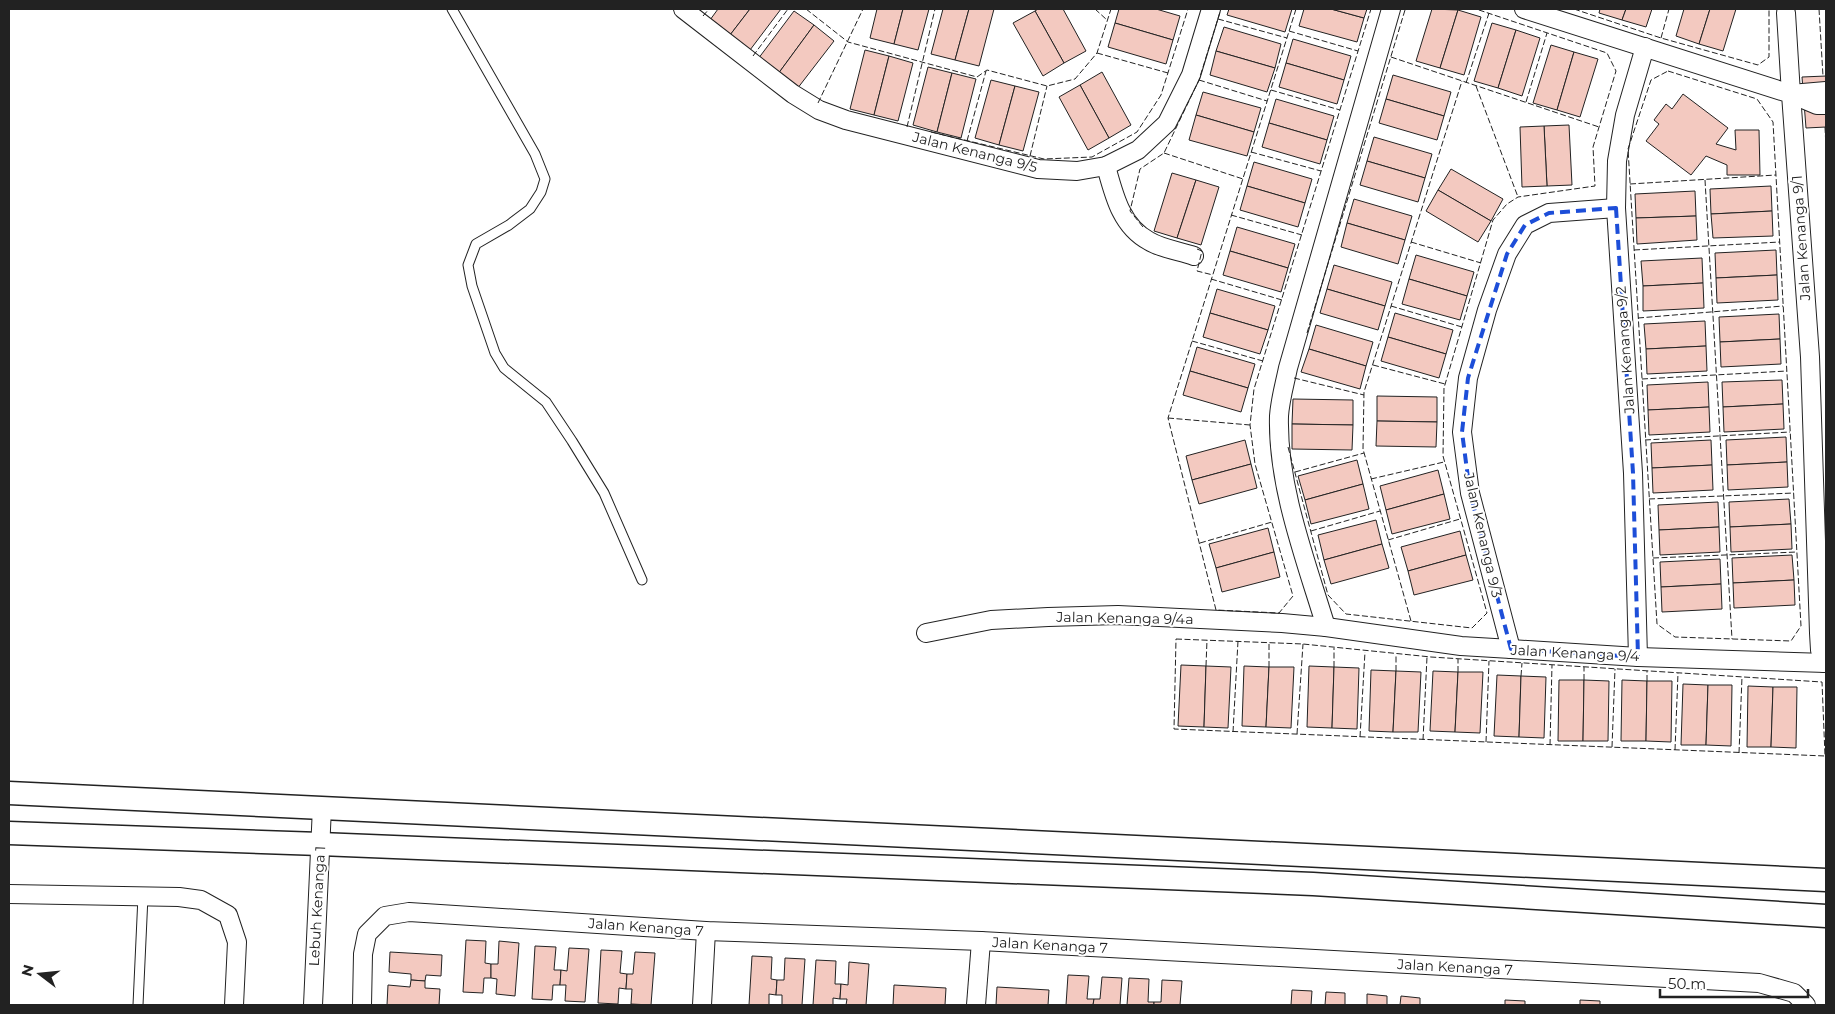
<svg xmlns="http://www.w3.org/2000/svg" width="1835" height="1014" viewBox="0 0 1835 1014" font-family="Montserrat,sans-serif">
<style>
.building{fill:#f3c9c0;stroke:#222}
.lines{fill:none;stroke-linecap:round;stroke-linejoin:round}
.service-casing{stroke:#222;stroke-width:11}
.minor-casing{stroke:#222;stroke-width:20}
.tertiary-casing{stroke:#222;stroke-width:25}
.service{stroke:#fff;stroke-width:9}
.minor{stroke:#fff;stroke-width:18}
.tertiary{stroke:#fff;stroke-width:22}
.fence{stroke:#222;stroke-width:1;stroke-dasharray:6 2.5;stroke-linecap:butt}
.marked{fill:none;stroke:#1d4ed8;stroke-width:4;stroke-dasharray:10 6;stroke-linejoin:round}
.labels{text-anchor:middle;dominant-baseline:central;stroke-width:4;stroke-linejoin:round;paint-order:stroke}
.street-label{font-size:14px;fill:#222;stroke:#fff}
</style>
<rect width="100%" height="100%" fill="#fff"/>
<!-- building -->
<g class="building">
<polygon points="718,9 750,9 730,35 710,20"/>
<polygon points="750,9 781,9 750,50 730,35"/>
<polygon points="877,9 903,9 894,44 870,38"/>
<polygon points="903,9 929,9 918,50 894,44"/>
<polygon points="943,9 969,9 955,60 931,54"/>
<polygon points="969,9 994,9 979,66 955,60"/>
<polygon points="1038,9 1063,9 1086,51 1064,63 1035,11"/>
<polygon points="1119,9 1156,9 1180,16 1173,40 1115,23"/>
<polygon points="1229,9 1292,9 1285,32 1227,15"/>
<polygon points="1304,9 1331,9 1364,18 1357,42 1299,26"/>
<polygon points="1331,9 1367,9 1364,18"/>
<polygon points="1432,9 1458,10 1440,68 1416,61"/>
<polygon points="1600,9 1626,9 1622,20 1599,13"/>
<polygon points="1626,9 1652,9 1646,27 1622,20"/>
<polygon points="1684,9 1710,9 1699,44 1676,36"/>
<polygon points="1710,9 1736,9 1723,51 1699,44"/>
<polygon points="1458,10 1481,17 1464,75 1440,68"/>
<polygon points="794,11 814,25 778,74 758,59"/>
<polygon points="1035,11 1064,63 1043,76 1013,23"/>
<polygon points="1115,23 1173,40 1166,64 1108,47"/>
<polygon points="1492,23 1516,30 1498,88 1474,81"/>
<polygon points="814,25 834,41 797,89 778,74"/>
<polygon points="1224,27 1281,44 1275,68 1216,51"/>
<polygon points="1516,30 1540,38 1522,96 1498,88"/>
<polygon points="1293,39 1351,56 1344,80 1286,63"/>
<polygon points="1551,45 1574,52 1557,110 1533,103"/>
<polygon points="865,50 889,56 874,115 850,109"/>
<polygon points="1216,51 1275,68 1267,92 1210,75"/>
<polygon points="1574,52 1598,59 1580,117 1557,110"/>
<polygon points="889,56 913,63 898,121 874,115"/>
<polygon points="1286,63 1344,80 1337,104 1279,87"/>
<polygon points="928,67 952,73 937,132 913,125"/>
<polygon points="1102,72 1131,125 1109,138 1080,85"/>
<polygon points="952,73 976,79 961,138 937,132"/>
<polygon points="1393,75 1451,92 1444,116 1386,99"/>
<polygon points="1826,76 1826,127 1806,128 1802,77"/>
<polygon points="991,80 1015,86 999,145 975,138"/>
<polygon points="1080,85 1109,138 1088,150 1059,97"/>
<polygon points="1015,86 1039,92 1023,151 999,145"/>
<polygon points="1203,92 1261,108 1254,132 1196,115"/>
<polygon points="1683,94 1728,128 1716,144 1736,150 1735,130 1759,130 1760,175 1727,175 1727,165 1706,156 1691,175 1646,141 1659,124 1654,120 1666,104 1672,109"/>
<polygon points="1276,99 1334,116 1327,140 1269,123"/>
<polygon points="1386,99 1444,116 1437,140 1379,123"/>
<polygon points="1196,115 1254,132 1247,156 1189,140"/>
<polygon points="1269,123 1327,140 1320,164 1262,147"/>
<polygon points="1569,125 1572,185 1547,186 1544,126"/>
<polygon points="1544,126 1547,186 1522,187 1520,127"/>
<polygon points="1374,137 1432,154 1425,178 1367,161"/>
<polygon points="1367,161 1425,178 1418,202 1360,185"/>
<polygon points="1254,162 1312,179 1305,203 1247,186"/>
<polygon points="1451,169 1503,199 1491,221 1438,190"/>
<polygon points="1172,173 1196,180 1177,238 1154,231"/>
<polygon points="1196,180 1219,187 1201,245 1177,238"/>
<polygon points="1247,186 1305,203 1298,227 1240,210"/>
<polygon points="1771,186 1772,211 1711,214 1710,189"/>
<polygon points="1438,190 1491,221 1478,242 1426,211"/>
<polygon points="1695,191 1696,216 1636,218 1635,194"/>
<polygon points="1354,199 1412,216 1405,240 1347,223"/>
<polygon points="1772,211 1773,236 1713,238 1711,214"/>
<polygon points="1696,216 1697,240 1637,244 1636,218"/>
<polygon points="1347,223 1405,240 1398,264 1341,247"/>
<polygon points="1237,227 1295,244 1288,268 1230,251"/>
<polygon points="1776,250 1777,275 1716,278 1715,253"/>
<polygon points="1230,251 1288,268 1281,292 1223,275"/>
<polygon points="1416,255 1474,272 1467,296 1409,279"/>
<polygon points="1702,258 1703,283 1643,286 1641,261"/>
<polygon points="1334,265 1392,282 1385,306 1327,289"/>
<polygon points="1777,275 1778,300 1717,303 1716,278"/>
<polygon points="1409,279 1467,296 1460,320 1402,304"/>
<polygon points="1703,283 1704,308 1643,311 1643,286"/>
<polygon points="1217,289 1275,306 1268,330 1210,313"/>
<polygon points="1327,289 1385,306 1378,330 1320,313"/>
<polygon points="1210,313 1268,330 1260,354 1203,337"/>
<polygon points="1395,313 1453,330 1446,354 1388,337"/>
<polygon points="1779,314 1780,339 1720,342 1719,317"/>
<polygon points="1705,321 1706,346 1646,349 1644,324"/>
<polygon points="1316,325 1373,342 1366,366 1309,349"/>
<polygon points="1388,337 1446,354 1439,378 1381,361"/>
<polygon points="1780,339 1781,364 1721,367 1720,342"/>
<polygon points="1706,346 1707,371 1647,374 1646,349"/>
<polygon points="1197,347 1255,364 1248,388 1190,371"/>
<polygon points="1309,349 1366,366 1360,389 1301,372"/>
<polygon points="1190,371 1248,388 1241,412 1183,395"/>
<polygon points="1782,380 1783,404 1723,407 1722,382"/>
<polygon points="1708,382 1709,407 1648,410 1647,385"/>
<polygon points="1377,396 1437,397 1437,422 1377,421"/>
<polygon points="1293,399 1353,400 1353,425 1292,424"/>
<polygon points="1783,404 1784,429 1724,432 1723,407"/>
<polygon points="1709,407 1710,432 1649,435 1648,410"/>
<polygon points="1377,421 1437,422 1436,447 1376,446"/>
<polygon points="1292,424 1353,425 1352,450 1292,449"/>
<polygon points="1786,437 1787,462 1727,465 1726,440"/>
<polygon points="1245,440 1251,464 1192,480 1186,456"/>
<polygon points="1711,440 1712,465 1652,468 1651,443"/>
<polygon points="1357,460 1363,484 1305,500 1298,476"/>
<polygon points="1787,462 1788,487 1728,490 1727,465"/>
<polygon points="1251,464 1257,488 1199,504 1192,480"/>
<polygon points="1712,465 1713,490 1653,493 1652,468"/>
<polygon points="1438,470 1444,494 1386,510 1380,486"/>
<polygon points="1363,484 1369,509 1311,524 1305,500"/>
<polygon points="1444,494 1450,519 1392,534 1386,510"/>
<polygon points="1789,499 1791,524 1730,527 1729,502"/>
<polygon points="1718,502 1719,527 1659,530 1658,505"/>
<polygon points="1376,520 1382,544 1324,560 1318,535"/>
<polygon points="1791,524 1792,549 1731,552 1730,527"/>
<polygon points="1719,527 1720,552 1660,555 1659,530"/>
<polygon points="1268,528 1274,552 1216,568 1209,544"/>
<polygon points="1460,531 1466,555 1408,571 1401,547"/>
<polygon points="1382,544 1389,568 1331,584 1324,560"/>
<polygon points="1274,552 1280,577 1222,592 1216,568"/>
<polygon points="1466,555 1473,580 1414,595 1408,571"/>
<polygon points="1792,555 1794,580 1733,583 1732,558"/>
<polygon points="1720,559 1721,584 1661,587 1660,562"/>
<polygon points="1794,580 1795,605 1734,608 1733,583"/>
<polygon points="1721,584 1722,609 1662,612 1661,587"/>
<polygon points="1181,665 1206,666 1204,727 1178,726"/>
<polygon points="1206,666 1231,667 1228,728 1204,727"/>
<polygon points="1244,666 1269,667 1266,727 1242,726"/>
<polygon points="1309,666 1334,667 1332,728 1307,727"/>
<polygon points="1269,667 1294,667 1291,728 1266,727"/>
<polygon points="1334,667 1359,668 1357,729 1332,728"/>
<polygon points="1371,670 1396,671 1393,732 1369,731"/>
<polygon points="1396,671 1421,672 1418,732 1393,732"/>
<polygon points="1433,671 1458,672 1455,732 1430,731"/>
<polygon points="1458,672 1483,672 1480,733 1455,732"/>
<polygon points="1497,675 1521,676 1519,737 1494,736"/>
<polygon points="1521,676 1546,677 1544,738 1519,737"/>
<polygon points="1559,680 1584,680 1583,741 1558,741"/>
<polygon points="1584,680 1609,681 1608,741 1583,741"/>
<polygon points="1622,680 1647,681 1646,741 1621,741"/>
<polygon points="1647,681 1672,681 1671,742 1646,741"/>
<polygon points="1683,684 1708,685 1706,745 1681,745"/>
<polygon points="1708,685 1732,685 1731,746 1706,745"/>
<polygon points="1748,686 1773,687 1771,747 1747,747"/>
<polygon points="1773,687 1797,687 1796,748 1771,747"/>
<polygon points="466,940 486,941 485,963 491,964 491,978 484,978 483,993 463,992"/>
<polygon points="499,941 519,943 515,996 496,994 497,979 491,978 491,964 498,964"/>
<polygon points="535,946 556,947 554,970 561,970 560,985 553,985 552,1000 532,999"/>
<polygon points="569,948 589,949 585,1002 565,1001 566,985 560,985 561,970 567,971"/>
<polygon points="601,950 622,951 620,973 627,974 626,989 619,988 618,1004 598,1003"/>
<polygon points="390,952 442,955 441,976 426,975 425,981 411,980 411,974 389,972"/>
<polygon points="635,952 655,953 651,1005 631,1004 632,989 626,989 627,974 633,974"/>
<polygon points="752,956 772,957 771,979 777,980 776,995 769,994 769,1005 749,1005"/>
<polygon points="785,958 805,959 802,1005 782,1005 782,995 776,995 777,980 784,980"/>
<polygon points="816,960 836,961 835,984 841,984 840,999 833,998 833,1005 813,1005"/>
<polygon points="849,962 869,964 866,1005 846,1005 847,999 840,999 841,984 848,985"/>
<polygon points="1068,975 1089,976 1087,999 1094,999 1093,1005 1066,1005"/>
<polygon points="1102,977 1122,978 1120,1005 1093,1005 1094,999 1100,999"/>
<polygon points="1129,978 1149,979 1148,1002 1154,1002 1154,1005 1127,1005"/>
<polygon points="411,980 425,981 425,988 440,989 439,1005 387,1005 388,985 410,987"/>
<polygon points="1162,980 1182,981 1180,1005 1154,1005 1154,1002 1161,1002"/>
<polygon points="894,985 946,988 945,1005 893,1005"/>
<polygon points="997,987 1049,990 1048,1005 996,1005"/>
<polygon points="1292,990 1312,991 1311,1005 1291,1005"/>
<polygon points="1326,992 1345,993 1345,1005 1325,1005"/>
<polygon points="1367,994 1387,996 1387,1005 1367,1005"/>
<polygon points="1401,996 1420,998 1420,1005 1400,1005"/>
<polygon points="1505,1000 1525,1001 1525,1005 1505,1005"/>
<polygon points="1580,1000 1600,1001 1600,1005 1580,1005"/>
</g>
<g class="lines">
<defs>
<g id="service">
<polyline points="452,9 535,154 545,179 541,192 530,209 509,225 476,244 468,265 472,286 495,353 504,368 546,402 572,441 604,493 642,580"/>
<polyline points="138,1005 143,896"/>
</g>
<g id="minor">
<polyline points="683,9 793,94 819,110 846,120 1038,169 1077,171 1106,166 1138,150 1167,123 1191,75 1211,9"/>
<polyline points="1524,9 1791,94 1810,357 1819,633 1820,650 1824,663"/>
<polyline points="1786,13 1791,94"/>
<polyline points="1791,94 1817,105 1826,105"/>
<polyline points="1791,94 1826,91"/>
<path d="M1106,166C1114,195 1121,226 1149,241C1162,249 1180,251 1194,256"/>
<path d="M1326,627C1306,561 1277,486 1279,416C1280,400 1285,383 1288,368L1391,9"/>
<polyline points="926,633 991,620 1048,617 1118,615 1282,623 1326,627 1461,646 1511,649 1638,657 1826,663"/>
<polyline points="1511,649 1470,493 1462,432 1468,378 1487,310 1507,254 1525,225 1549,213 1616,208"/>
<polyline points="1638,657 1633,473 1616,208 1617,161 1625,115 1645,47"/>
<polyline points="9,894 179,897 201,900 228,915 237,942 234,1005"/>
<polyline points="313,1005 322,807"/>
<polyline points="362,1005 363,954 367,934 385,916 409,912 706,931 981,941 1759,983 1794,993 1806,1005"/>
<polyline points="702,1005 706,931"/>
<polyline points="976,1005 981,941"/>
</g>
<g id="tertiary">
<polyline points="9,793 1826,880"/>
<polyline points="9,833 320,844 1313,884 1826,916"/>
</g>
</defs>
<!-- service casing -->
<use href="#service" class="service-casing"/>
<!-- minor casing -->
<use href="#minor" class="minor-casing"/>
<!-- tertiary casing -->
<use href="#tertiary" class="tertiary-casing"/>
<!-- service -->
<use href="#service" class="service"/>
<!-- minor -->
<use href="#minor" class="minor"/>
<!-- tertiary -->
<use href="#tertiary" class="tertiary"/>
<!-- fence -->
<g class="fence">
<polyline points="806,9 848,42 977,77 987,70 1047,86 1075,79 1097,53 1111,9"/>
<polyline points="1095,9 1107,20"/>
<polyline points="1296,9 1168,418 1216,610 1279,613 1293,596 1255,464 1250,425 1254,389 1371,9"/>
<polyline points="1574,9 1661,38 1758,65 1769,57 1769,9"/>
<polyline points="1819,9 1823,76"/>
<polyline points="703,16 709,9"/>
<polyline points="1218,19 1287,38"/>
<polyline points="1289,31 1358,51"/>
<polyline points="1661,38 1669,9"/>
<polyline points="1097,53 1168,73"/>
<polyline points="753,56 788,9"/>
<polyline points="1391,57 1599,127"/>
<polygon points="1668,71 1757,99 1773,122 1801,626 1791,641 1675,637 1657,624 1628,149 1651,80"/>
<polyline points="1199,80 1267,101"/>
<polyline points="1466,83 1489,13"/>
<polyline points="1476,86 1518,197"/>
<polyline points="1271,90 1340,110"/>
<polyline points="1526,102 1547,33"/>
<polyline points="818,103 863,9"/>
<polyline points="907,127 935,9"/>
<polyline points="1825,127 1826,148"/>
<polyline points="931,132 1044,159 1092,157 1137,132 1161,95 1188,9"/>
<polyline points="967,141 986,71"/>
<polyline points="1251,152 1321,171"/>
<polyline points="1164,153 1243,179"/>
<polyline points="1030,156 1047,86"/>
<polyline points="1705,180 1732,639"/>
<polyline points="1630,184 1776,175"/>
<polyline points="1231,215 1302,235"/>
<polyline points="1143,227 1130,211 1140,169 1164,153 1199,80 1221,9"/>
<polyline points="1411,242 1481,263"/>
<polyline points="1197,249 1202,251 1197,271 1213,275"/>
<polyline points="1634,250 1780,242"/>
<polyline points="1211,279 1282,300"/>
<polyline points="1391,306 1462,327"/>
<polyline points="1638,318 1783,306"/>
<polyline points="1307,333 1405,10 1407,9"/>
<polyline points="1192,341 1263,361"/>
<polyline points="1373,365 1445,384"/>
<polyline points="1294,378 1364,395"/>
<polyline points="1642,379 1787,371"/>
<polyline points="1168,418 1250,425"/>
<polyline points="1645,440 1790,432"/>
<polyline points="1288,447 1328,595 1346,614 1472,628 1487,613 1443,456 1444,388 1493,220 1507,204 1518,197 1595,186 1593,147 1616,71 1607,53 1476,9"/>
<polyline points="1295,472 1364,453"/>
<polyline points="1371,479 1444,462"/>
<polyline points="1649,499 1794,493"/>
<polyline points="1311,531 1380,511"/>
<polyline points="1388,540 1460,519"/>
<polyline points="1200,543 1272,522"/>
<polyline points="1653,558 1797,552"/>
<polyline points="1411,621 1363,449 1364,392 1462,81"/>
<polygon points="1176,639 1303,644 1431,657 1822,682 1825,756 1174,729"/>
<polyline points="1206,666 1207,640"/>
<polyline points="1269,667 1269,643"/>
<polyline points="1334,667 1334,648"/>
<polyline points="1396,671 1396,654"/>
<polyline points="1458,672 1458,659"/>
<polyline points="1521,676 1522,663"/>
<polyline points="1584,680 1584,667"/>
<polyline points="1647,681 1647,671"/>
<polyline points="1233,732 1238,641"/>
<polyline points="1297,734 1303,644"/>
<polyline points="1360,737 1365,652"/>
<polyline points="1423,740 1427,657"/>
<polyline points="1486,742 1489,661"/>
<polyline points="1550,745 1552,665"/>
<polyline points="1612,747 1615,669"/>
<polyline points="1675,750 1678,673"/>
<polyline points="1739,753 1742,677"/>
</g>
</g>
<!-- marked area -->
<path class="marked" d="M1616,208L1633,473L1638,657L1511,649L1470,493L1462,432L1468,378L1507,254L1525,225L1549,213Z"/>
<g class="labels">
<!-- street labels -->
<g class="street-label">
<text transform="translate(975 152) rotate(14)">Jalan Kenanga 9/5</text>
<text transform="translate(1801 238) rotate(-94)">Jalan Kenanga 9/1</text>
<text transform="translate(1625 350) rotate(-94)">Jalan Kenanga 9/2</text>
<text transform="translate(1483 535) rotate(77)">Jalan Kenanga 9/3</text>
<text transform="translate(1125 618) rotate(1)">Jalan Kenanga 9/4a</text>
<text transform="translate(1575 653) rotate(3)">Jalan Kenanga 9/4</text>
<text transform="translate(317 906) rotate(-87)">Lebuh Kenanga 1</text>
<text transform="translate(646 927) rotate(4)">Jalan Kenanga 7</text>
<text transform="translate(1050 945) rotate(3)">Jalan Kenanga 7</text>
<text transform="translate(1455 967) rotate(3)">Jalan Kenanga 7</text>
</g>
</g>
<!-- border -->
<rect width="1835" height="1014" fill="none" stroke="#222222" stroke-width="20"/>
<!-- north arrow -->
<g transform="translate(40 974) rotate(286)" stroke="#ffffff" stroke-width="4" paint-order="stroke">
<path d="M0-4L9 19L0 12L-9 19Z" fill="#222222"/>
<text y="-8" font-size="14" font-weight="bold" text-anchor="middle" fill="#222222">N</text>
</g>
<!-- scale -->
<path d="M1660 989v8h148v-8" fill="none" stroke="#222222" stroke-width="2.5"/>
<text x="1668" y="989" font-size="15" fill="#222222" stroke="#ffffff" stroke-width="4" paint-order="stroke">50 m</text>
</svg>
